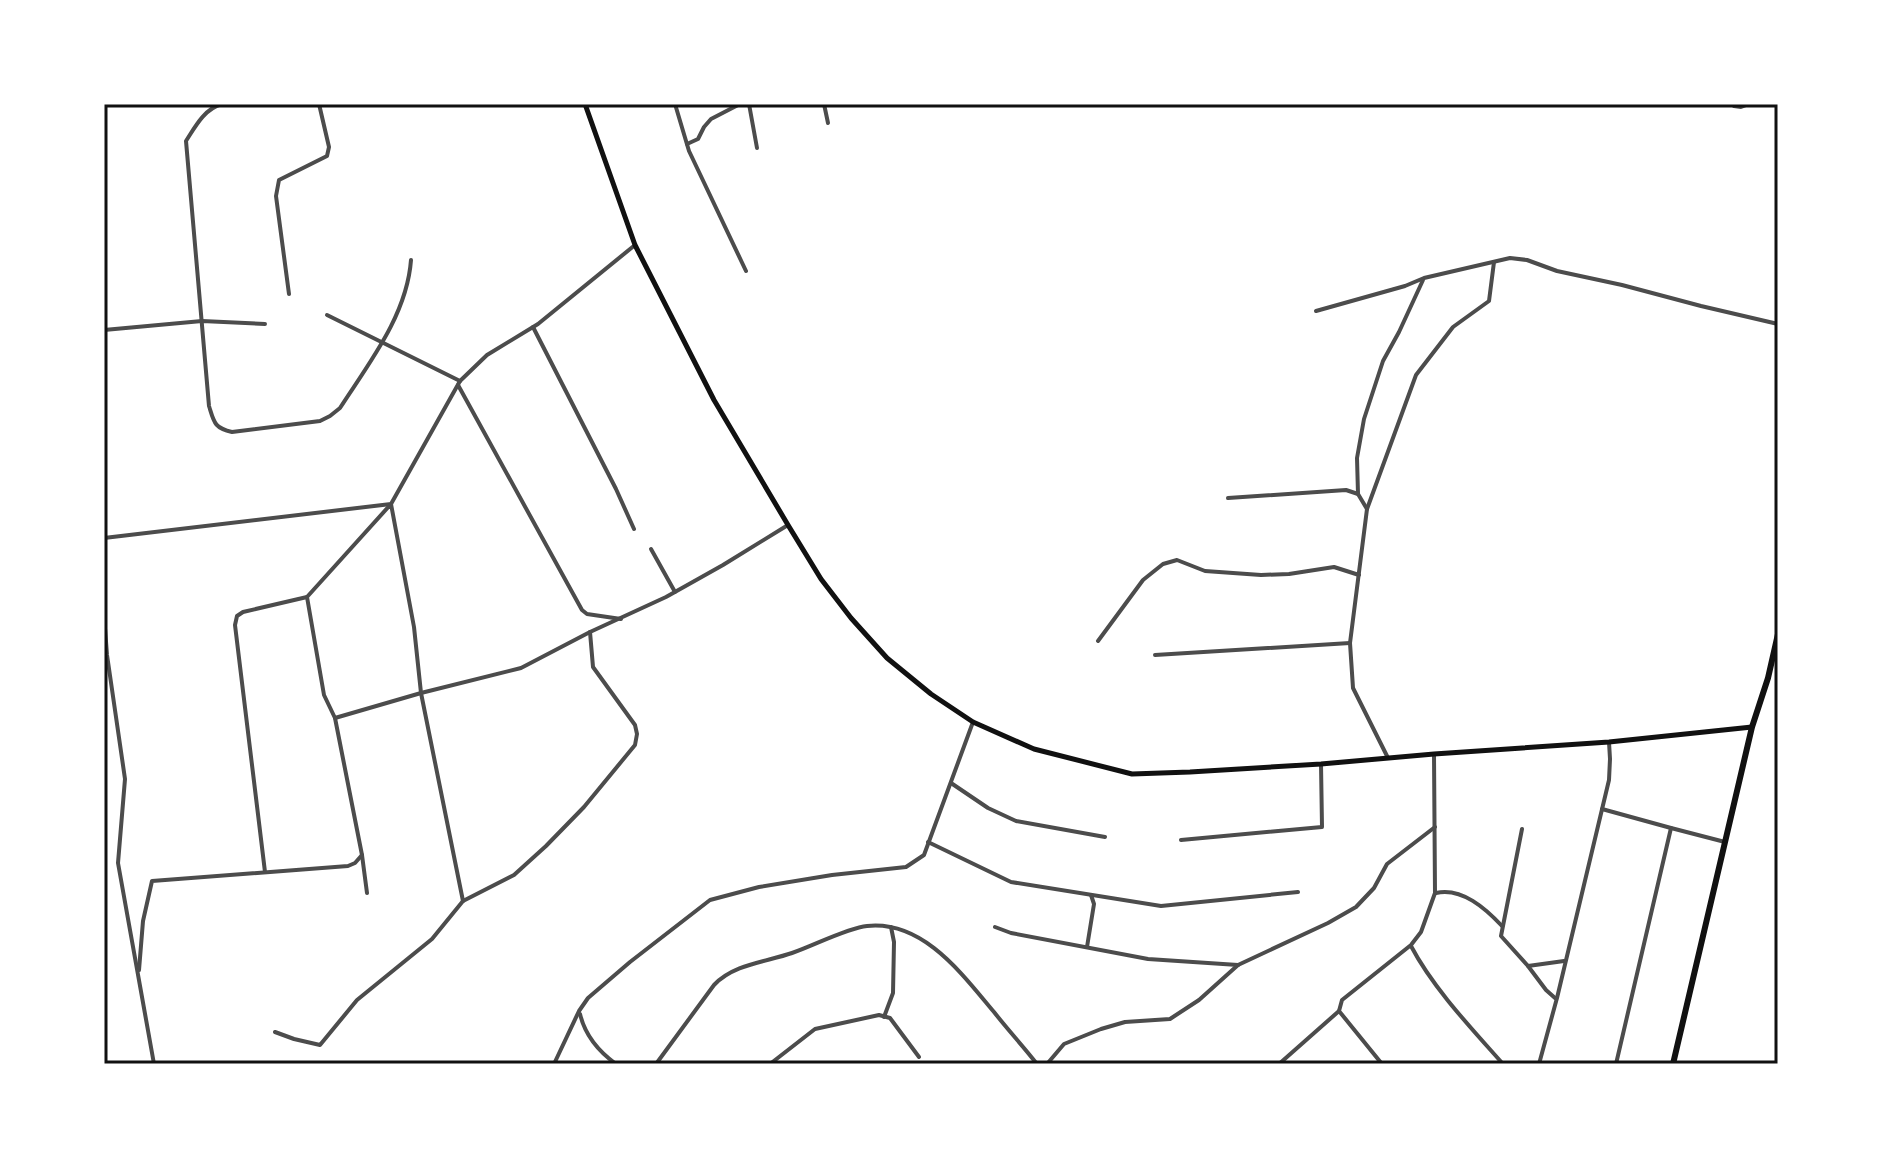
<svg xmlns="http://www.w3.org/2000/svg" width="1882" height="1168" viewBox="0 0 1882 1168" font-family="'Open Sans',sans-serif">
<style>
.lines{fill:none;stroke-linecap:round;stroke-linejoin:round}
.minor{stroke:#4c4c4c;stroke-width:4}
.secondary{stroke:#111;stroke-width:5}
.primary{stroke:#111;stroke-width:6}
.neatline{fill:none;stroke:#111;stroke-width:3}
</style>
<rect width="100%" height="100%" fill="#fff"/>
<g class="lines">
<!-- minor -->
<g class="minor">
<path d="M222,104C204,109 195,127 186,141L209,406C214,422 214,428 232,432L320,421L330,416L340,408C369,363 407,315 411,260"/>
<polyline points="675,104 689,151 746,271"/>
<polyline points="749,104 757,148"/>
<polyline points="824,104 828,123"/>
<polyline points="1733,104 1734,106 1741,107 1749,104"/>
<polyline points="687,144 698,139 704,127 711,119 740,104"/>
<polyline points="289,294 276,196 279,180 327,156 329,147 319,104"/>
<polyline points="1316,311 1405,286 1424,278 1510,258 1527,260 1557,271 1622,285 1701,306 1778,324"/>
<polyline points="327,315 460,381"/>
<polyline points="533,327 616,489 634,529"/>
<polyline points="104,330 202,321 265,324"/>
<polyline points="458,385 582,610 587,614 621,619"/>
<polyline points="1358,494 1357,458 1364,419 1383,361 1399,332 1423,280"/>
<polyline points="1228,498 1346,490 1358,494 1367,509"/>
<polyline points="104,538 391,504 460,381 487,355 538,324 635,245"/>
<polyline points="651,549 675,592"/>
<polyline points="104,615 107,655 125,779 118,863 154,1064"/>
<polyline points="1098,641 1143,580 1163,564 1177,560 1205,571 1261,575 1289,574 1334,567 1359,575"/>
<polyline points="1155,655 1350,643"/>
<polyline points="335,718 421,693 521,668 590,632 666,597 723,565 788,525"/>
<polyline points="1388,758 1353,688 1350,643 1367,509 1416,375 1453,327 1489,301 1494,262"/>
<polyline points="951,783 988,808 1016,821 1105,837"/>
<polyline points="1602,809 1671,828 1616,1064"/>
<polyline points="1671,828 1725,842"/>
<polyline points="1522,829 1501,936 1528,966 1564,961"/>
<polyline points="1181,840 1322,827 1321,764"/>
<polyline points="928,842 1011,882 1161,906 1298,892"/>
<polyline points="265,872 235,625 237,616 243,612 307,597"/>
<polyline points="367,893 362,855 335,718 324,695 307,597 391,504 414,627 421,693 463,901"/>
<path d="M1436,893C1462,887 1486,909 1502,926"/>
<polyline points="995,927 1011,933 1148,959 1238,965"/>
<path d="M1411,946C1433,988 1472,1029 1503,1064"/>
<polyline points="1087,947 1094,904 1091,895"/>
<polyline points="1528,966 1546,990 1555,998"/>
<polyline points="139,970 143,921 152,881 348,866 355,863 362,855"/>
<path d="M580,1014C585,1035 598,1051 616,1064"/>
<polyline points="884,1017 893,993 894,942 891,927"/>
<polyline points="275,1032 294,1039 320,1045 357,1000 432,939 463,901 514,875 546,846 584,807 635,745 637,734 635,725 593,667 590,632"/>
<polyline points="554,1064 579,1011 588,998 630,962 710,900 759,887 832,875 906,867 924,855 973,722"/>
<path d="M656,1064L714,985C734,964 766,962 792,953C813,946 847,928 867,926C923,920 962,974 994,1012C1008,1030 1023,1046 1037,1064"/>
<polyline points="770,1064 815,1029 879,1015 890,1018 919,1057"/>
<polyline points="1047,1064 1064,1044 1101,1029 1125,1022 1170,1019 1199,1000 1238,965 1328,923 1356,907 1374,888 1387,864 1435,827"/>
<polyline points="1279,1064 1339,1011"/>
<polyline points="1382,1064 1339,1011 1342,1000 1411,945 1421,932 1435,893 1434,754"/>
<polyline points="1539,1064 1557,998 1609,780 1610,759 1609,742"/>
</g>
<!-- secondary -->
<polyline class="secondary" points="585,104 635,245 714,400 788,525 821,579 851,618 887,658 931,694 973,722 1034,749 1132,774 1190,772 1321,764 1434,754 1609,742 1752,727"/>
<!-- primary -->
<polyline class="primary" points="1673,1064 1752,727 1768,678 1778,634"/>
</g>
<!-- border -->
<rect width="1882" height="1168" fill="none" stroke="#ffffff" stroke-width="212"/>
<rect x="106" y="106" width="1670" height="956" class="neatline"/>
</svg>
